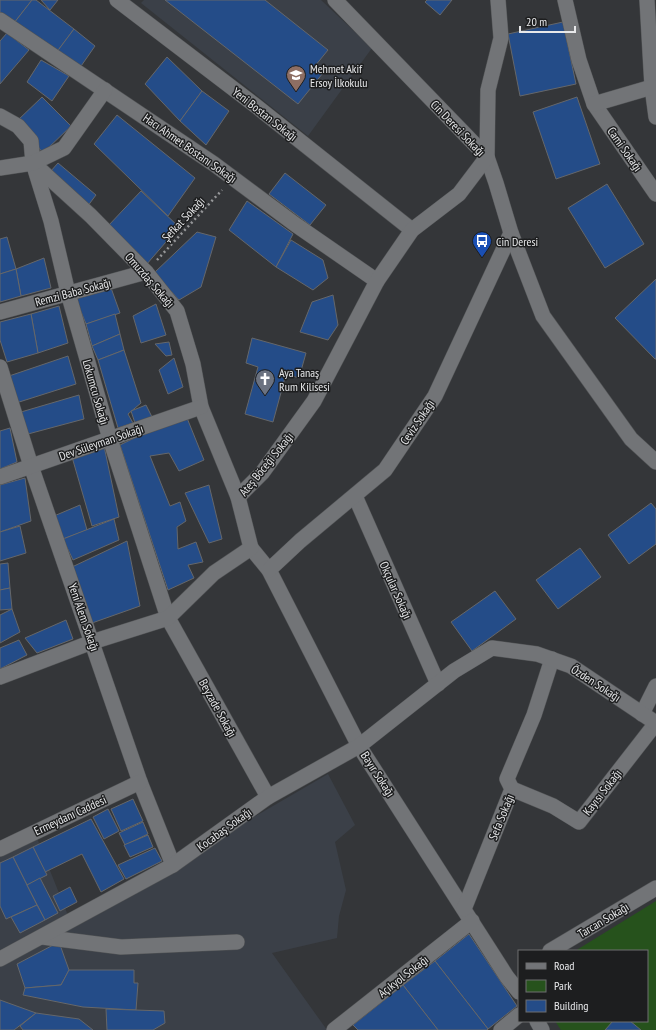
<svg xmlns="http://www.w3.org/2000/svg" width="656" height="1030" viewBox="0 0 656 1030" font-family="'PT Sans Narrow',sans-serif">
<style>
.built{fill:#3b4048}
.green{fill:#26521c}
.building{fill:#244c88;stroke:#65676a}
.lines{fill:none;stroke-linecap:round;stroke-linejoin:round}
.minor-casing{stroke:#515355;stroke-width:16}
.path{stroke:#969799;stroke-width:2.5;stroke-dasharray:2 3;stroke-linecap:butt}
.minor{stroke:#727477;stroke-width:15}
.labels{text-anchor:middle;dominant-baseline:central;stroke-width:3;stroke-linejoin:round;paint-order:stroke}
.poi-label{font-size:12px;fill:#e7e8ea;stroke:#1d1e1f;text-anchor:start}
.street-label{font-size:12px;fill:#e7e8ea;stroke:#1d1e1f}
</style>
<rect width="100%" height="100%" fill="#343639"/>
<!-- built -->
<g class="built">
<polygon points="144,0 321,0 372,48 308,136 141,3"/>
<polygon points="328,774 355,825 335,842 346,890 339,916 337,938 272,953 327,1030 0,1030 0,849 35,833 71,923"/>
</g>
<!-- green -->
<polygon class="green" points="656,901 656,1030 561,1030 555,1021 647,1021 647,951 575,951"/>
<!-- building -->
<g class="building">
<polygon points="0,0 32,0 14,23 0,17"/>
<polygon points="32,0 36,0 74,29 56,53 14,23"/>
<polygon points="41,0 58,0 50,10"/>
<polygon points="165,0 265,0 328,50 315,66 323,73 298,104"/>
<polygon points="427,0 452,0 440,15 425,2"/>
<polygon points="563,22 576,84 520,96 508,34"/>
<polygon points="74,29 95,46 79,69 56,53"/>
<polygon points="7,33 29,50 0,84 0,41"/>
<polygon points="167,57 202,91 180,121 145,84"/>
<polygon points="41,60 69,76 52,101 27,82"/>
<polygon points="202,91 229,111 206,145 180,121"/>
<polygon points="42,97 71,126 43,153 17,121"/>
<polygon points="577,97 600,164 556,179 533,112"/>
<polygon points="117,115 195,178 168,216 94,144"/>
<polygon points="58,163 96,195 87,207 50,172"/>
<polygon points="285,173 326,205 310,225 269,194"/>
<polygon points="607,184 644,244 605,268 568,208"/>
<polygon points="141,191 179,227 146,265 108,226"/>
<polygon points="247,201 293,234 276,267 229,230"/>
<polygon points="197,232 216,237 201,287 179,300 154,273"/>
<polygon points="7,237 16,269 0,274 0,239"/>
<polygon points="291,240 323,260 328,278 313,290 276,267"/>
<polygon points="44,258 51,288 21,296 16,269"/>
<polygon points="16,269 21,296 0,302 0,274"/>
<polygon points="656,279 656,359 655,359 615,318"/>
<polygon points="110,285 120,313 86,324 75,297"/>
<polygon points="333,295 338,325 328,340 300,332 312,302"/>
<polygon points="156,304 166,335 141,343 133,316"/>
<polygon points="59,306 68,343 38,353 31,314"/>
<polygon points="31,314 38,353 7,362 0,340 0,322"/>
<polygon points="115,314 120,334 92,346 86,324"/>
<polygon points="120,334 124,350 98,360 92,346"/>
<polygon points="252,338 306,353 299,378 286,374 273,422 245,414 258,367 246,363"/>
<polygon points="169,342 172,355 166,356 155,344"/>
<polygon points="124,350 141,403 128,414 133,423 118,428 98,360"/>
<polygon points="68,356 76,384 16,403 9,376"/>
<polygon points="174,358 183,387 168,394 159,370"/>
<polygon points="79,395 84,419 28,434 21,412"/>
<polygon points="146,405 153,419 136,426 131,411"/>
<polygon points="185,413 204,460 179,471 169,453 150,456 170,506 180,502 186,521 177,527 178,549 196,542 203,562 188,565 194,578 168,590 120,445"/>
<polygon points="10,428 17,462 0,469 0,431"/>
<polygon points="104,446 119,517 92,526 72,457"/>
<polygon points="25,478 31,521 0,532 0,485"/>
<polygon points="209,485 222,539 209,543 185,493"/>
<polygon points="651,503 656,509 656,544 629,564 608,535"/>
<polygon points="80,505 87,530 63,539 54,516"/>
<polygon points="114,519 119,540 73,560 63,539"/>
<polygon points="20,526 26,553 0,561 0,532"/>
<polygon points="127,541 140,606 92,623 72,567"/>
<polygon points="580,548 601,577 558,609 536,580"/>
<polygon points="8,563 10,588 0,590 0,564"/>
<polygon points="10,588 12,609 0,610 0,590"/>
<polygon points="495,591 516,619 472,651 451,622"/>
<polygon points="12,609 20,632 0,643 0,615"/>
<polygon points="66,620 73,639 37,653 25,638"/>
<polygon points="19,640 27,655 0,669 0,648"/>
<polygon points="133,799 143,821 121,831 111,809"/>
<polygon points="108,809 119,831 104,839 93,817"/>
<polygon points="91,819 124,879 101,892 82,854 45,872 33,847"/>
<polygon points="143,822 148,834 125,845 119,833"/>
<polygon points="148,835 153,847 130,857 124,845"/>
<polygon points="33,847 47,875 27,885 13,857"/>
<polygon points="155,848 162,861 126,879 118,865"/>
<polygon points="13,857 37,905 6,919 0,906 0,863"/>
<polygon points="40,878 58,913 45,920 27,885"/>
<polygon points="70,887 77,902 60,911 53,896"/>
<polygon points="37,905 45,920 20,933 11,917"/>
<polygon points="469,934 517,1006 488,1029 435,961"/>
<polygon points="59,942 69,970 61,985 25,988 17,964"/>
<polygon points="435,961 488,1029 487,1030 438,1030 403,985"/>
<polygon points="69,970 134,970 134,983 138,983 136,1010 83,1007 23,995 25,988 61,985"/>
<polygon points="403,985 438,1030 358,1030 353,1025"/>
<polygon points="0,1000 36,1013 14,1030 0,1030"/>
<polygon points="106,1009 164,1011 165,1023 153,1030 107,1030"/>
<polygon points="36,1013 79,1019 93,1030 23,1030 20,1026"/>
<polygon points="613,1021 630,1021 641,1030 605,1030"/>
</g>
<g class="lines">
<defs>
<g id="minor">
<polyline points="117,0 256,106 412,230"/>
<polyline points="335,0 487,157 496,183 511,233 543,316 631,439 656,462"/>
<polyline points="565,0 579,60 594,104 656,194"/>
<polyline points="647,0 652,87 656,117"/>
<polyline points="0,20 214,164 296,225 377,281"/>
<polyline points="594,104 652,87"/>
<polyline points="0,116 18,126 31,141 33,163 51,221 68,293 110,439 168,618 268,797"/>
<polyline points="487,157 488,90 501,38 498,0"/>
<polyline points="34,164 91,216 146,272 177,311 193,364 201,407 238,497"/>
<polyline points="0,168 33,163 64,148 105,90"/>
<polyline points="0,312 146,272"/>
<polyline points="0,367 31,466 140,782 173,865"/>
<polyline points="0,477 201,407"/>
<polyline points="355,496 438,684"/>
<polyline points="251,548 269,570 359,746 507,977 519,992"/>
<polyline points="269,570 300,541 385,470 435,396 511,233"/>
<polyline points="0,677 92,642 168,618 214,573 251,548 238,497 262,473 314,401 377,281 412,230 459,194 487,157"/>
<polyline points="642,714 656,686"/>
<polyline points="512,789 553,806 579,822 656,723"/>
<polyline points="0,849 140,782"/>
<polyline points="464,909 512,789 507,779 534,715 552,659"/>
<polyline points="42,937 121,947 237,942"/>
<polyline points="550,951 656,888"/>
<polyline points="0,959 173,865 268,797 359,746 454,671 492,648 537,654 571,666 656,723"/>
<polyline points="537,1021 542,1030"/>
<polyline points="334,1030 472,921"/>
<polyline points="501,1030 519,1015"/>
</g>
</defs>
<!-- minor casing -->
<use href="#minor" class="minor-casing"/>
<!-- path -->
<polyline class="path" points="157,260 222,190"/>
<!-- minor -->
<use href="#minor" class="minor"/>
</g>
<!-- icons -->
<defs>
<symbol id="school-pin" viewBox="-11 -11 22 30"><path d="M0 17L-7.5 6A9.5 9.5 0 1 1 7.5 6Z" fill="#8d6e63" stroke="#1d1e1f"/><path d="M0-5L7-2L0 1L-7-2ZM-4 1L0 2.5L4 1V4Q0 6-4 4Z" fill="#fff"/></symbol>
<symbol id="bus-pin" viewBox="-11 -11 22 30"><path d="M0 17L-7.5 6A9.5 9.5 0 1 1 7.5 6Z" fill="#1a4fb4" stroke="#1d1e1f"/><path d="M-5-6H5V4H4V6H2V4H-2V6H-4V4H-5ZM-3.5-4V0h7V-4ZM-3.5 1.2v1.5H-2V1.2ZM2 1.2v1.5H3.5V1.2Z" fill="#fff"/></symbol>
<symbol id="church-pin" viewBox="-11 -11 22 30"><path d="M0 17L-7.5 6A9.5 9.5 0 1 1 7.5 6Z" fill="#6b7280" stroke="#1d1e1f"/><path d="M-1.2-6h2.4v3.5h3.3v2.4h-3.3V6h-2.4V-.1h-3.3v-2.4h3.3Z" fill="#fff"/></symbol>
</defs>
<g fill-rule="evenodd">
<use href="#school-pin" x="285" y="64" width="22" height="30"/>
<use href="#bus-pin" x="471" y="230" width="22" height="30"/>
<use href="#church-pin" x="254" y="368" width="22" height="30"/>
</g>
<g class="labels">
<!-- poi labels -->
<g class="poi-label">
<text x="310" y="68">Mehmet Akif<tspan x="310" dy="14">Ersoy İlkokulu</tspan></text>
<text x="496" y="241">Cin Deresi</text>
<text x="279" y="372">Aya Tanaş<tspan x="279" dy="14">Rum Kilisesi</tspan></text>
</g>
<!-- street labels -->
<g class="street-label">
<text transform="translate(265 114) rotate(38)">Yeni Bostan Sokağı</text>
<text transform="translate(458 128) rotate(46)">Cin Deresi Sokağı</text>
<text transform="translate(190 148) rotate(35)">Hacı Ahmet Bostanı Sokağı</text>
<text transform="translate(625 149) rotate(55)">Cami Sokağı</text>
<text transform="translate(183 219) rotate(-47)">Şefkat Sokağı</text>
<text transform="translate(150 280) rotate(49)">Omuzdaş Sokağı</text>
<text transform="translate(73 292) rotate(-15)">Remzi Baba Sokağı</text>
<text transform="translate(96 392) rotate(74)">Lokumcu Sokağı</text>
<text transform="translate(417 422) rotate(-56)">Ceviz Sokağı</text>
<text transform="translate(101 442) rotate(-19)">Dev Süleyman Sokağı</text>
<text transform="translate(266 464) rotate(-51)">Ateş Böceği Sokağı</text>
<text transform="translate(396 590) rotate(66)">Okçular Sokağı</text>
<text transform="translate(84 617) rotate(71)">Yeni Alem Sokağı</text>
<text transform="translate(596 683) rotate(33)">Özden Sokağı</text>
<text transform="translate(218 708) rotate(61)">Beyzade Sokağı</text>
<text transform="translate(378 774) rotate(57)">Bayır Sokağı</text>
<text transform="translate(602 792) rotate(-52)">Kayısı Sokağı</text>
<text transform="translate(70 815) rotate(-25)">Ermeydanı Caddesi</text>
<text transform="translate(501 817) rotate(-68)">Sefa Sokağı</text>
<text transform="translate(224 829) rotate(-36)">Kocabaş Sokağı</text>
<text transform="translate(603 920) rotate(-31)">Tarcan Sokağı</text>
<text transform="translate(403 976) rotate(-38)">Açıkyol Sokağı</text>
</g>
</g>
<!-- legend -->
<rect x="518" y="950" width="130" height="72" fill="#1d1e1f" stroke="#6e6f70"/>
<rect x="526" y="963" width="20" height="6" fill="#727477" stroke="#6e6f70"/>
<text x="554" y="970" font-size="12" fill="#e7e8ea">Road</text>
<rect x="526" y="980" width="20" height="12" fill="#26521c" stroke="#6e6f70"/>
<text x="554" y="990" font-size="12" fill="#e7e8ea">Park</text>
<rect x="526" y="1000" width="20" height="12" fill="#244c88" stroke="#6e6f70"/>
<text x="554" y="1010" font-size="12" fill="#e7e8ea">Building</text>
<!-- scale -->
<path d="M520 26v6h55v-6" fill="none" stroke="#e7e8ea" stroke-width="2"/>
<text x="526" y="26" font-size="12" fill="#e7e8ea" stroke="#1d1e1f" stroke-width="3" paint-order="stroke">20 m</text>
</svg>
